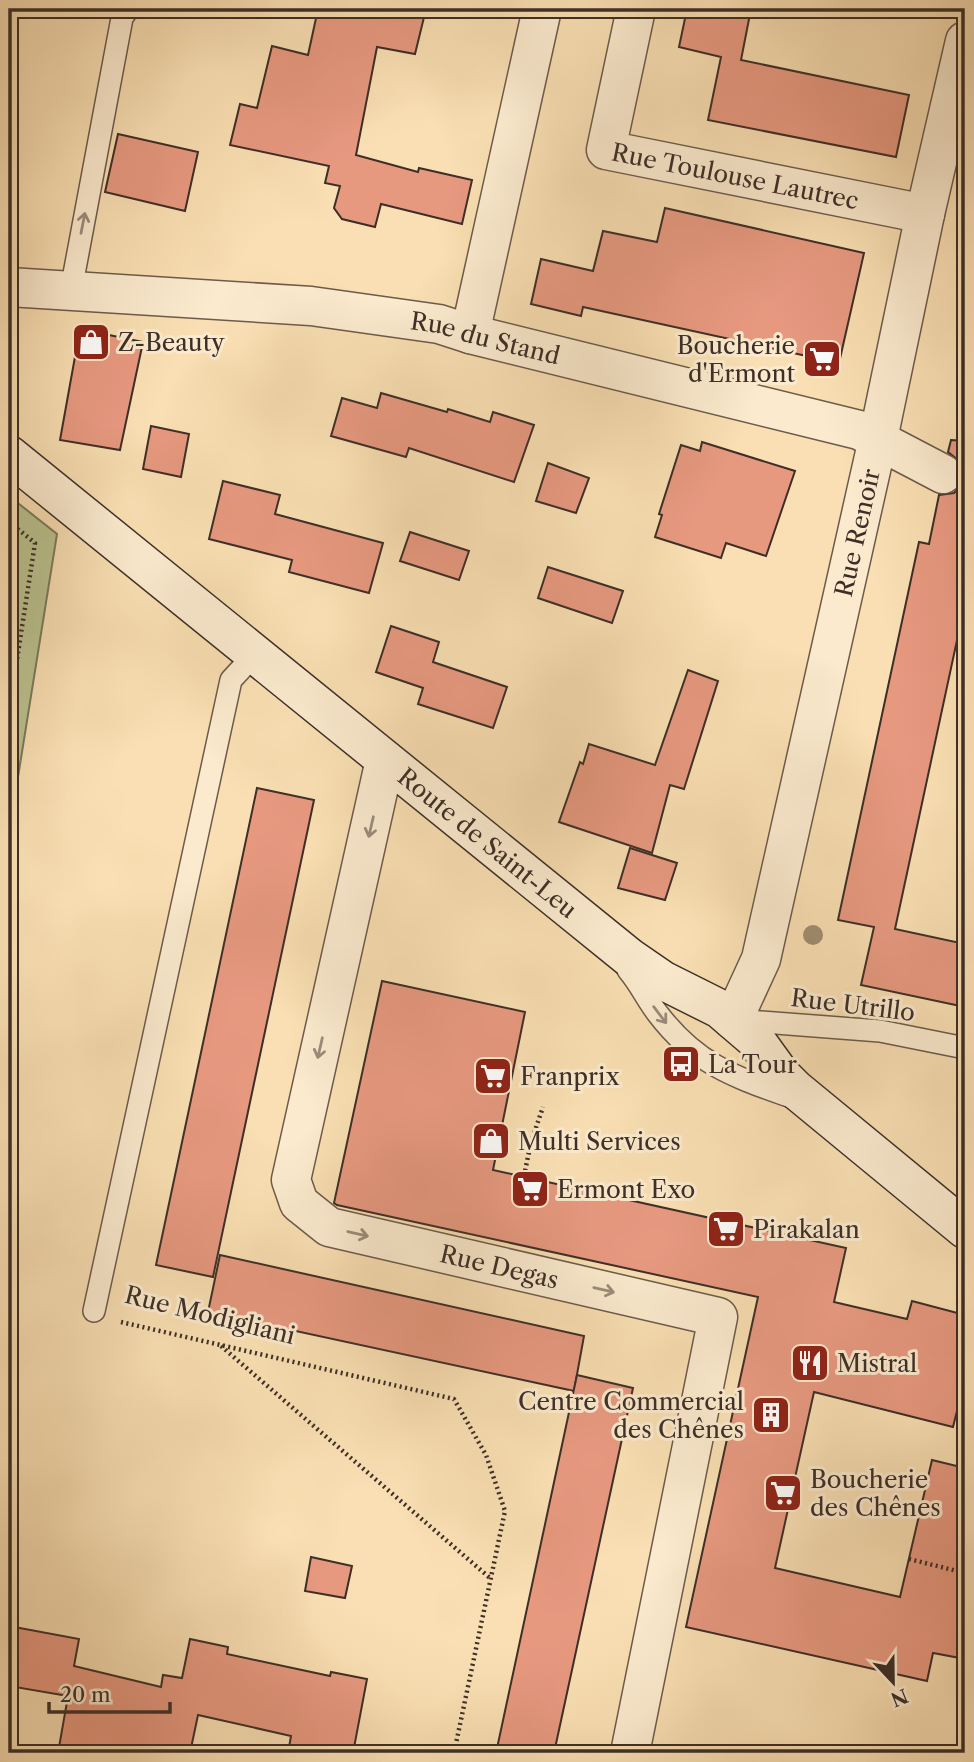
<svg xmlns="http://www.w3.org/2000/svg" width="974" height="1762" viewBox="0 0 974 1762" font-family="'Libre Caslon Text',serif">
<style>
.green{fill:#bac28f;stroke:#7c785c;stroke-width:2}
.building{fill:#e79980;stroke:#3d2f28;stroke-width:2}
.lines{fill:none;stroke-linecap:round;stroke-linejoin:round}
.lane-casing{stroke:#6c5b4b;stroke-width:24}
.street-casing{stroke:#6c5b4b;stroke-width:41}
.secondary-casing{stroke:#3d2f28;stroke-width:41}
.path{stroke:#3d2f28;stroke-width:4.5;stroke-dasharray:2 3.5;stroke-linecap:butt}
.lane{stroke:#fbeace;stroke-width:21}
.street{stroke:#fbeace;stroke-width:38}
.secondary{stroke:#fbeace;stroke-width:38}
.tree{fill:#9f8e72}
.oneway{stroke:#9c8c7b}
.labels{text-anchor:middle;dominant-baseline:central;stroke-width:6;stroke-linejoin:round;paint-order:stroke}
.street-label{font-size:24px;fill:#3d2f28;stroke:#fbeace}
.poi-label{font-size:24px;fill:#3d2f28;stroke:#fbeace;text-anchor:start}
</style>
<rect width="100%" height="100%" fill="#f9dfb3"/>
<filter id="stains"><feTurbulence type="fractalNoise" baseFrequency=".00286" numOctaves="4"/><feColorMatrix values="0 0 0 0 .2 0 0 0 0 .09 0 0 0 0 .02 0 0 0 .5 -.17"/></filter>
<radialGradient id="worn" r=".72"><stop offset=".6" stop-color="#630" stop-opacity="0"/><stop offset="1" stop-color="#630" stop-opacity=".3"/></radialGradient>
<!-- green -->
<polygon class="green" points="9,496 57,534 9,833"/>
<!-- building -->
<g class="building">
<polygon points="318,9 426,9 415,54 377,47 356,155 418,172 419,168 472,180 462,224 381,204 375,227 342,219 334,208 340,186 325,183 329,166 230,145 240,104 257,108 272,46 308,55"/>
<polygon points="687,9 751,9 741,60 909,95 896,157 708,120 721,57 679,47"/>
<polygon points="118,134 198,152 185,211 105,192"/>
<polygon points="665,208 864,253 839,363 583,307 581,316 531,304 541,259 593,271 603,231 657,242"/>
<polygon points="80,329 143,342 120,450 60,440"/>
<polygon points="381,393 447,412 448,409 490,422 493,412 534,425 514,482 409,448 406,457 331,436 342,398 377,408"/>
<polygon points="151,426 189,434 181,477 143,469"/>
<polygon points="951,440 965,441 965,603 895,929 965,944 965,1007 861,985 874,927 838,920 919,542 929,544 939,495 954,493 963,484 965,472 962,463 948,452"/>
<polygon points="702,442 795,471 766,556 726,543 721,558 655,537 662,515 659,514 681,445 700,451"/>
<polygon points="548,463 589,478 576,513 536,501"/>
<polygon points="223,481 280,495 275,514 383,543 369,593 289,572 292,560 209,539"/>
<polygon points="410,532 469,551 459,580 400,561"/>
<polygon points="548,567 623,591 612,623 538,598"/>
<polygon points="391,626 439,642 433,662 507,687 493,728 418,704 423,688 376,672"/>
<polygon points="688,670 718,681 684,789 670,785 652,853 559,822 580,762 583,764 589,744 655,765"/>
<polygon points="257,788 314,800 213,1277 156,1265"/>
<polygon points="630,848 677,863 665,900 618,888"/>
<polygon points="382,981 525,1012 493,1170 846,1248 834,1302 907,1319 912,1301 965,1315 965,1379 953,1427 814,1392 775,1568 900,1597 932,1460 965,1468 965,1659 933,1653 927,1681 686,1627 758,1297 337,1205 334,1203"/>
<polygon points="220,1255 584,1336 574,1391 208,1312"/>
<polygon points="577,1375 633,1388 554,1753 496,1753"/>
<polygon points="311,1557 352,1566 345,1598 305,1591"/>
<polygon points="9,1626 79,1639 74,1666 161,1687 163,1675 182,1678 190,1639 228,1647 227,1654 330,1676 331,1672 367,1679 353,1753 288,1753 291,1736 198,1715 190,1753 58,1753 68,1696 9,1686"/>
</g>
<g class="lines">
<defs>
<g id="lane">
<polyline points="71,290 122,18 128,9"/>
<path d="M628,970C640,984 647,1000 658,1014C698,1066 735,1077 794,1098"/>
<polyline points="735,1020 880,1031 965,1048"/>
<polyline points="94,1311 231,680 255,654"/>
</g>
<g id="street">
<path id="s1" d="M636,9L606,150L925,214"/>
<path id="s2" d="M9,287L311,306L439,324L470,334L859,430L943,474"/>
<polyline points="470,334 542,9"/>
<path id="s3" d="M385,760L291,1180L299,1203L329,1227L718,1317L630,1753"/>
<path id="s4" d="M733,1020L761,959L878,439L925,214L965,41"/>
</g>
<g id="secondary">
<path id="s5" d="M9,455L630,958L662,980L720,1009L755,1039L781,1075L795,1089L965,1229"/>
</g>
</defs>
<!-- lane casing -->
<use href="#lane" class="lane-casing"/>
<!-- street casing -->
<use href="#street" class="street-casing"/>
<!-- secondary casing -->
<use href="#secondary" class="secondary-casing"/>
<!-- path -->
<g class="path">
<polyline points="9,522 35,543 9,711"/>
<polyline points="9,652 18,654"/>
<polyline points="524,1176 531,1142 543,1107"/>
<polyline points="121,1322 454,1399 486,1455 505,1511 454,1753"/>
<polyline points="221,1346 490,1578"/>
<polyline points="909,1559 965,1573"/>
</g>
<!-- lane -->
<use href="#lane" class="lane"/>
<!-- street -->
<use href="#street" class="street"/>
<!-- secondary -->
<use href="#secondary" class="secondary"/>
</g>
<!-- trees -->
<circle class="tree" cx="813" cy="935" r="10"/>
<!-- one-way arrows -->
<defs><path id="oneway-shaft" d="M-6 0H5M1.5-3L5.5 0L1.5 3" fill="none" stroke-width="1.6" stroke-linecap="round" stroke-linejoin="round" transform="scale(1.75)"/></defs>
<g class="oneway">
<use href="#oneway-shaft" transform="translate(83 223) rotate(-79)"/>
<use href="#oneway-shaft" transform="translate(371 827) rotate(103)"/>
<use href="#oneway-shaft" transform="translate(660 1015) rotate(53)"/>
<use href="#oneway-shaft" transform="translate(320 1048) rotate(103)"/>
<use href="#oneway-shaft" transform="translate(358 1234) rotate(13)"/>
<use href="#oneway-shaft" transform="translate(604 1290) rotate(13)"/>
</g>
<!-- icons -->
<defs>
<symbol id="shop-square" viewBox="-11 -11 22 22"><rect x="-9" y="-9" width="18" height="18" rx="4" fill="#8f2418" stroke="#fbeace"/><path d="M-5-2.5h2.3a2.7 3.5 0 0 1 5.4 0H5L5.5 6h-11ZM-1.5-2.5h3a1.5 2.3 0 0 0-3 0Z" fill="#fff"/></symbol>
<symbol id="supermarket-square" viewBox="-11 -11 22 22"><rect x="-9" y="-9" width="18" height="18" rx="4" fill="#8f2418" stroke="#fbeace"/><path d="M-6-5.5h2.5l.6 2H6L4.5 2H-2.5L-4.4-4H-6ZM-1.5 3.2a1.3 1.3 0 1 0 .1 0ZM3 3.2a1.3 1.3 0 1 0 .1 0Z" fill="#fff"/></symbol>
<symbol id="bus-square" viewBox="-11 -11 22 22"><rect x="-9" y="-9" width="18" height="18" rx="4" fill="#8f2418" stroke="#fbeace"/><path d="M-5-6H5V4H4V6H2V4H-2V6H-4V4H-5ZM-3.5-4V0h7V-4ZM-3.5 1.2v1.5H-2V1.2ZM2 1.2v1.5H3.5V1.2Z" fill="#fff"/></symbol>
<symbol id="restaurant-square" viewBox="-11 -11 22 22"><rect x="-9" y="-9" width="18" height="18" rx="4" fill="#8f2418" stroke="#fbeace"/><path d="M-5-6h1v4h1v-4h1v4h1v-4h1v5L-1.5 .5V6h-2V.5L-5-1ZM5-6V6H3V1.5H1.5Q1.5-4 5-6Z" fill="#fff"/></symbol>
<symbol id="building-square" viewBox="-11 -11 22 22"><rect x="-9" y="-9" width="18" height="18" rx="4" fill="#8f2418" stroke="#fbeace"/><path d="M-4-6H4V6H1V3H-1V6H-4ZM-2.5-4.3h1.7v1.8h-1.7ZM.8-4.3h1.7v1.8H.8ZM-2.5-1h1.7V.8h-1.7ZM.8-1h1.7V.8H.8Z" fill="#fff"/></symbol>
</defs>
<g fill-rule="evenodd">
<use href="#shop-square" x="69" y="320" width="44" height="44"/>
<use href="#supermarket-square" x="800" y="337" width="44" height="44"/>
<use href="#bus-square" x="659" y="1042" width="44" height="44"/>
<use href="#supermarket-square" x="471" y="1054" width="44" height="44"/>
<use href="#shop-square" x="469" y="1119" width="44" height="44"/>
<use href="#supermarket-square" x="508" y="1167" width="44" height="44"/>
<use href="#supermarket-square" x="704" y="1207" width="44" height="44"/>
<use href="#restaurant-square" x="788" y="1341" width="44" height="44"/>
<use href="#building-square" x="749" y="1393" width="44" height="44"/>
<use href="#supermarket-square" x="761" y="1471" width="44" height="44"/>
</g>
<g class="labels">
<!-- street labels -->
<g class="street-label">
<text stroke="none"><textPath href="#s1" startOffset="276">Rue Toulouse Lautrec</textPath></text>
<text stroke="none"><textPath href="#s2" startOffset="480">Rue du Stand</textPath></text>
<text stroke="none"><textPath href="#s4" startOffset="504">Rue Renoir</textPath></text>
<text stroke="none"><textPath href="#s5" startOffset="616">Route de Saint-Leu</textPath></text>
<text transform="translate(853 1005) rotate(7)">Rue Utrillo</text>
<text stroke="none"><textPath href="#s3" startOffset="668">Rue Degas</textPath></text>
<text transform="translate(210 1315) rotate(14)">Rue Modigliani</text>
</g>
<!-- poi labels -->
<g class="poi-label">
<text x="118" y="342">Z-Beauty</text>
<text x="795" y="345" text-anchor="end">Boucherie<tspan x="795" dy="28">d'Ermont</tspan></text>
<text x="708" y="1064">La Tour</text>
<text x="520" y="1076">Franprix</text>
<text x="518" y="1141">Multi Services</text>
<text x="557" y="1189">Ermont Exo</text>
<text x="753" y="1229">Pirakalan</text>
<text x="837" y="1363">Mistral</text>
<text x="744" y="1401" text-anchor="end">Centre Commercial<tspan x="744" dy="28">des Chênes</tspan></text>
<text x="810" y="1479">Boucherie<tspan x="810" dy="28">des Chênes</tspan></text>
</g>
</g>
<!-- margin -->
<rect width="974" height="1762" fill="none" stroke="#f9dfb3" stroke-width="35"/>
<rect x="10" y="10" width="953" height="1741" fill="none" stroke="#3d2f28" stroke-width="3.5"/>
<rect x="18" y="18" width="939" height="1727" fill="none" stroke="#3d2f28" stroke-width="2"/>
<!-- north arrow -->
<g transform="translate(893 1682) rotate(158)" stroke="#fbeace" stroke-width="5" paint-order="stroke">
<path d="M0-5L12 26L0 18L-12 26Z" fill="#3d2f28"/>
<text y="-10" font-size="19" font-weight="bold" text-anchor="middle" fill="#3d2f28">N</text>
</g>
<!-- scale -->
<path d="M49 1702v10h121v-10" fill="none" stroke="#3d2f28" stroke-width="3.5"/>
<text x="60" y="1702" font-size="21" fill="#3d2f28" stroke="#fbeace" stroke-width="5" paint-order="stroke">20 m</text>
<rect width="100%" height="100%" filter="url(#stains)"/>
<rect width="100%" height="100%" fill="url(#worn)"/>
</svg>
